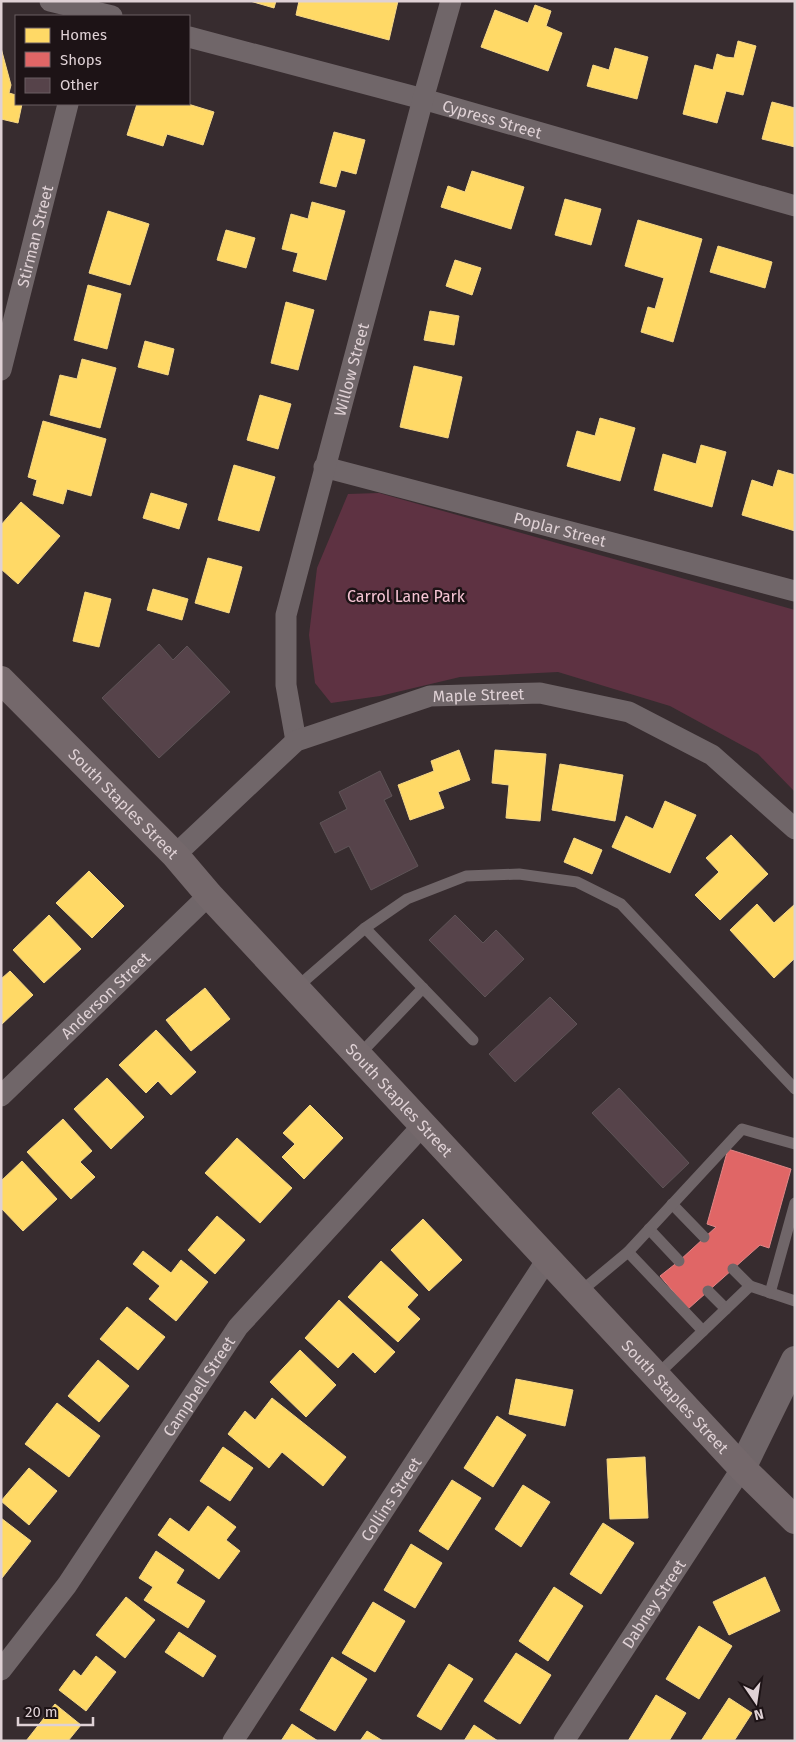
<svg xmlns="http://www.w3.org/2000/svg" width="796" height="1742" viewBox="0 0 796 1742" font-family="'Fira Sans',sans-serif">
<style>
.green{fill:#5e3242}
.homes{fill:#ffd966;stroke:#f5d787}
.shops{fill:#e06666;stroke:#e08687}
.building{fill:#56434a;stroke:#5e5457}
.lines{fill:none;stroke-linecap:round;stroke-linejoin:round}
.lane{stroke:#706669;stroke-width:11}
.street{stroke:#706669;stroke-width:21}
.secondary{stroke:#706669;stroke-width:28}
.primary{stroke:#74686b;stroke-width:28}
.labels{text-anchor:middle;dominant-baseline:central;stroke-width:5;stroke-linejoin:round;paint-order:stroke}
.street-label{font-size:16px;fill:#dfd1d5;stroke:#1d1316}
.park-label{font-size:16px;fill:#f6c5d4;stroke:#1d1316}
</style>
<rect width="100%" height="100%" fill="#372c2f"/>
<!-- green -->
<polygon class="green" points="379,493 795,610 795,792 758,754 670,706 558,672 460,677 380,696 331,703 315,683 309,635 317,568 348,494"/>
<!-- homes -->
<g class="homes">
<polygon points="250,1 276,1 274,8"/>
<polygon points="299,1 398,1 389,40 296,15"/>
<polygon points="535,5 551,11 546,26 562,33 548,71 481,47 495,10 528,23"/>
<polygon points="738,41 756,46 743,95 726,91 717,123 683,114 695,65 713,70 717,54 725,57 734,58"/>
<polygon points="1,48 11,85 9,93 16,95 16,104 22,104 18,123 1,119"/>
<polygon points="615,48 648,57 637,99 587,86 593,65 609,70"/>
<polygon points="772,102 795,108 795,147 762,139"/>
<polygon points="137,104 188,104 214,112 203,145 167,134 163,146 127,135"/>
<polygon points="334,132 365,140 356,174 341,170 336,187 320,183"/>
<polygon points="472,171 524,187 511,229 441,207 448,186 465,192"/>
<polygon points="565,199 601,209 591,245 555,235"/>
<polygon points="312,202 345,211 326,280 293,271 298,253 282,249 291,214 308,219"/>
<polygon points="108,211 149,224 130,285 89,273"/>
<polygon points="638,220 702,239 673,342 641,332 648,307 655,309 664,278 625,266"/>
<polygon points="226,230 255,238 246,268 217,260"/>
<polygon points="718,246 772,262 765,288 710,272"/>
<polygon points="455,260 481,268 472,295 446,286"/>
<polygon points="88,285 121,294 107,349 74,340"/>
<polygon points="286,302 314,310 298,370 271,363"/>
<polygon points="430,311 459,316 454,345 424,340"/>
<polygon points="145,341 174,349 168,375 138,367"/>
<polygon points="82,359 116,368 100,428 50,415 60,375 77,379"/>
<polygon points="414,366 462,377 448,438 400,427"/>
<polygon points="260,395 291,404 278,449 247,440"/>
<polygon points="600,418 635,428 620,481 567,466 577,431 595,436"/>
<polygon points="43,421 106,439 91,496 67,489 63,504 33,495 37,480 28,477"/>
<polygon points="701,445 726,452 712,507 654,490 663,454 696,464"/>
<polygon points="234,465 275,477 259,531 218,520"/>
<polygon points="778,470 795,475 795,531 742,515 752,480 773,487"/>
<polygon points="151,493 187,504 179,529 143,518"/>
<polygon points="21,502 60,536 18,584 1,569 1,525"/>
<polygon points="208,558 242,567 229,613 195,603"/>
<polygon points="153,589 188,599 182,620 147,610"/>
<polygon points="85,592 111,599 99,647 73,641"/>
<polygon points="459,750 470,780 438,792 444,808 410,820 398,785 434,771 431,761"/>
<polygon points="495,750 546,754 540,821 506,818 509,785 492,783"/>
<polygon points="560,764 623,775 615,821 552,810"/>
<polygon points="665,801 696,815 670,873 612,847 626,816 653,829"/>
<polygon points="731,835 768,874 720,920 695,895 719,872 706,858"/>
<polygon points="574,838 602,850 592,874 564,862"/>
<polygon points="89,871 124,906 92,938 56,903"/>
<polygon points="757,904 774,923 795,904 795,958 774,978 730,930"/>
<polygon points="49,915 81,949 44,983 13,950"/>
<polygon points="10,971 33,995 1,1025 1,979"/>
<polygon points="205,988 230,1019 191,1051 166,1020"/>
<polygon points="156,1030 196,1072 171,1095 158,1081 146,1093 119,1065"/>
<polygon points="107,1078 144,1117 111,1149 74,1109"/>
<polygon points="310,1105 343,1138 304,1179 282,1157 295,1144 283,1133"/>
<polygon points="63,1119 92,1151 80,1162 95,1177 71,1199 27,1152"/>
<polygon points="237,1138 292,1188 260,1223 205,1173"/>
<polygon points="22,1161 57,1199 23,1231 1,1208 1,1181"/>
<polygon points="217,1216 245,1240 215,1274 188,1250"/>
<polygon points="423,1219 462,1260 429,1291 391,1250"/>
<polygon points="143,1251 171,1273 181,1260 208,1282 176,1321 149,1299 160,1286 133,1264"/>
<polygon points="381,1261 418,1295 407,1307 420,1319 398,1342 348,1297"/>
<polygon points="339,1300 395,1352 375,1373 353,1352 338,1368 305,1338"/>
<polygon points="127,1307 165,1337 138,1370 100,1339"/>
<polygon points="300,1350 336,1385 306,1417 270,1382"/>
<polygon points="98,1360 129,1386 99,1422 68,1396"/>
<polygon points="516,1379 573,1390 565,1426 509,1414"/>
<polygon points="272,1398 346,1457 323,1486 282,1452 269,1468 228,1434 245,1411 255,1420"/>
<polygon points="57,1403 100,1436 69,1477 25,1444"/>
<polygon points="497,1416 526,1435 493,1487 464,1468"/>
<polygon points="223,1447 253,1468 230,1501 200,1481"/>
<polygon points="645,1457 648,1518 610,1519 607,1459"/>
<polygon points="29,1468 57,1491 29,1525 1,1501"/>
<polygon points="452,1480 481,1498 448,1550 419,1531"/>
<polygon points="523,1485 550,1502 521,1547 495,1529"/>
<polygon points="208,1506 236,1527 226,1540 240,1551 219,1579 158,1535 170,1518 189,1532"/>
<polygon points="1,1518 31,1541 2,1578 1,1577"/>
<polygon points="603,1523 634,1543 601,1594 570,1574"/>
<polygon points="411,1544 442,1563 415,1608 384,1590"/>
<polygon points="156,1551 184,1570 176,1583 205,1601 188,1628 144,1600 153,1587 139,1578"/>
<polygon points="765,1577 780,1611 729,1635 713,1602"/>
<polygon points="554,1587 583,1606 548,1661 519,1641"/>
<polygon points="126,1597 155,1620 125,1658 96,1635"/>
<polygon points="373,1602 405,1621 375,1672 342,1653"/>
<polygon points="699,1626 732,1646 699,1699 666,1679"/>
<polygon points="179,1632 216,1656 203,1677 165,1652"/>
<polygon points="516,1653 551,1675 520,1724 484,1701"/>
<polygon points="96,1656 116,1672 86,1711 59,1690 74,1670 81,1676"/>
<polygon points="332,1657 367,1679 335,1731 300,1710"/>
<polygon points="449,1664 473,1679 441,1730 417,1716"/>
<polygon points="656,1695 686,1713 669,1741 628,1741"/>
<polygon points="729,1698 752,1713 734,1741 701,1741"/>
<polygon points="55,1704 81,1725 68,1741 26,1741"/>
<polygon points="292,1724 318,1741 281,1741"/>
<polygon points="474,1725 498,1741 464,1741"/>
<polygon points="367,1731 383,1741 360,1741"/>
</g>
<!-- shops -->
<polygon class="shops" points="728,1149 791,1169 769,1248 760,1245 688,1309 660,1276 679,1261 716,1227 707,1224"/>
<!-- building -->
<g class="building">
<polygon points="159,644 173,660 187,646 230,692 159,758 102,698"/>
<polygon points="380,771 392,796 384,800 418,866 371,890 349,846 335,853 320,823 347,809 339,792"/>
<polygon points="455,915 483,943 496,930 524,959 485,997 429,940"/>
<polygon points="550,997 577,1024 515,1082 489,1054"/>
<polygon points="619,1088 689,1163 663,1188 592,1113"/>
</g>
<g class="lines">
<!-- lane -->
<g class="lane">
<polyline points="365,928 473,1040"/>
<polyline points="296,988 365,928 407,899 466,876 519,874 577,882 621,904 795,1089"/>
<polyline points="359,1055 423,988"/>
<polyline points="672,1204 704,1237"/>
<polyline points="649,1229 679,1261"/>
<polyline points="628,1252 703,1331"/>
<polyline points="733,1269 750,1286"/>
<polyline points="708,1291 726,1309"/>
<polyline points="580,1292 628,1252 742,1129 795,1144"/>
<polyline points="770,1293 795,1203"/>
<polyline points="657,1375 750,1286 795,1301"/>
</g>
<!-- street -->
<g class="street">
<polyline points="50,1 112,16"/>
<path id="s1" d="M189,37L423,99L795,206"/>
<path id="s2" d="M1,370L68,104"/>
<path id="s3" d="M324,467L795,591"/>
<path id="s4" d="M296,741L286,685V615L423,99L451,1"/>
<path id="s5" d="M175,855L296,741L430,696L540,693L629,712L712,755L795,829"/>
<path id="s6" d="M1,1096L209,895"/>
<path id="s7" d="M1,1670L67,1585L238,1327L424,1124"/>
<path id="s8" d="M233,1741L548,1258"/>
<path id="s9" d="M564,1741L742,1468"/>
</g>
<!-- secondary -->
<polyline class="secondary" points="742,1468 795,1360"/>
<!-- primary -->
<path class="primary" id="s10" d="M1,680L175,855L209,895L742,1468L795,1520"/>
</g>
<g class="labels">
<!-- street labels -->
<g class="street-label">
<text stroke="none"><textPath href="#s1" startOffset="314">Cypress Street</textPath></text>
<text stroke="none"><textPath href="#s2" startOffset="138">Stirman Street</textPath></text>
<text stroke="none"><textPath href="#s4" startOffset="381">Willow Street</textPath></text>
<text stroke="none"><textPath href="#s3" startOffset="244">Poplar Street</textPath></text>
<text stroke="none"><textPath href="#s5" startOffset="356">Maple Street</textPath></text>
<text stroke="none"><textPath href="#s10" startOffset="174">South Staples Street</textPath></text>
<text stroke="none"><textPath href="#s6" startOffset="145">Anderson Street</textPath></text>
<text stroke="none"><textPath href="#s10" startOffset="579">South Staples Street</textPath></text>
<text stroke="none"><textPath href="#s7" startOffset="346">Campbell Street</textPath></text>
<text stroke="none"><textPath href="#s10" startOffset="984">South Staples Street</textPath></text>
<text stroke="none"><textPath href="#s8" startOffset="289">Collins Street</textPath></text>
<text stroke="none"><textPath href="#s9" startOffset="164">Dabney Street</textPath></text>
</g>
<!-- park labels -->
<g class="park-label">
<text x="406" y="596">Carrol Lane Park</text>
</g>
</g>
<!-- border -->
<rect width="796" height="1742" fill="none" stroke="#dfd1d5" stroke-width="5"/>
<!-- legend -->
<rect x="15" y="15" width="175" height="90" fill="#1d1316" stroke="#6b5f62"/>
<rect x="25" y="28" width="25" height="15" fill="#ffd966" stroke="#6b5f62"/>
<text x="60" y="40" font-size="15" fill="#dfd1d5">Homes</text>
<rect x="25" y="52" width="25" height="15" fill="#e06666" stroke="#6b5f62"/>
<text x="60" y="65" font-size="15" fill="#dfd1d5">Shops</text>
<rect x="25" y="78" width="25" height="15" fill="#56434a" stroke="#6b5f62"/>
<text x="60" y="90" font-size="15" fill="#dfd1d5">Other</text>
<!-- north arrow -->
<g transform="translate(756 1702) rotate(167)" stroke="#1d1316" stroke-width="4" paint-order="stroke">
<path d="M0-4L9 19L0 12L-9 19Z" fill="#dfd1d5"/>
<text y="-8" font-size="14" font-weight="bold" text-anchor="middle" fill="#dfd1d5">N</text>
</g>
<!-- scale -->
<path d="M18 1717v8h75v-8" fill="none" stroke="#dfd1d5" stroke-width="2.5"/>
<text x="25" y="1717" font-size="15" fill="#dfd1d5" stroke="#1d1316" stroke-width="4" paint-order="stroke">20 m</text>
</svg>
